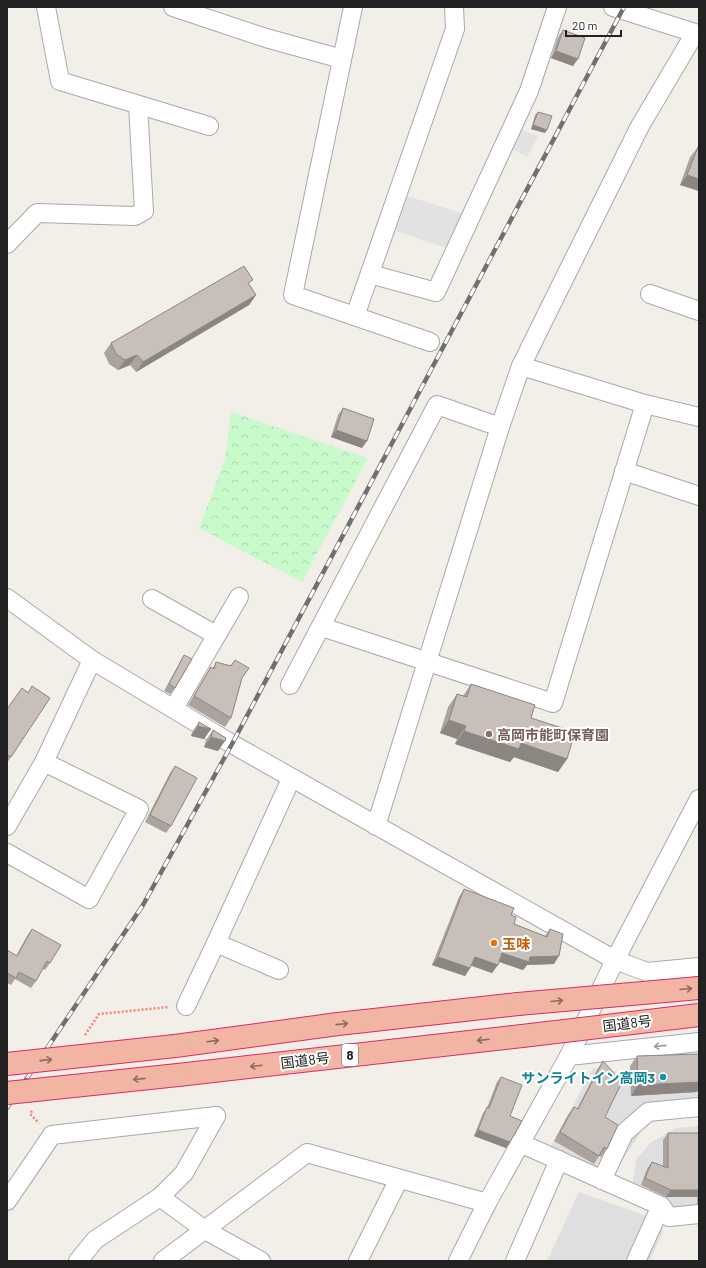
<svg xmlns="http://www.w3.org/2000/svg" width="706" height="1268" viewBox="0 0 706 1268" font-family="Barlow,'Noto Sans JP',sans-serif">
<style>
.residential{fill:#e0dfdf}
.park{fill:url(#park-crowns)}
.parking{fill:#e2e2e2}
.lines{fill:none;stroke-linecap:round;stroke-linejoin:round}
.minor-casing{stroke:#a9a9a9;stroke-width:20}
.trunk-casing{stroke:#dc2a67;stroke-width:24}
.path{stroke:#fa8072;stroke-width:2.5;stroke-dasharray:2 2;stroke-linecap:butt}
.minor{stroke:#fff;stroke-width:18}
.trunk{stroke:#f2b4a3;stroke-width:22}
.rail-casing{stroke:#707070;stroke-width:4.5}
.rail{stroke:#fff;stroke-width:3;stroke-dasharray:9;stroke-linecap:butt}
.trunk-bridge-casing{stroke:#dc2a67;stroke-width:24;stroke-linecap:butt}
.trunk-bridge{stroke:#f2b4a3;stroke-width:22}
.wall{fill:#aba49e}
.shaded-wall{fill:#8b8681}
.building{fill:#c7bfb8;stroke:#8b8681}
.oneway{stroke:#8a6b62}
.oneway2{stroke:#9c9c9c}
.education-dot{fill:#8d6e63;stroke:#fff;stroke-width:1.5}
.food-dot{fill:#e8710a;stroke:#fff;stroke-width:1.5}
.culture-dot{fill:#0f9aa8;stroke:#fff;stroke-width:1.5}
.labels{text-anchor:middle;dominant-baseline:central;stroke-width:4;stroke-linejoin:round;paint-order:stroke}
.shield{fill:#fff;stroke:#646464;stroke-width:1}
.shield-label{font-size:13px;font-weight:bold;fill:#222}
.education-label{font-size:14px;font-weight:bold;fill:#785e54;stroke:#fff;text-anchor:start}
.food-label{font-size:14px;font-weight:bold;fill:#c56008;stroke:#fff;text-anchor:start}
.street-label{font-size:14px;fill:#222;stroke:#fff}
.culture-label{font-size:14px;font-weight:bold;fill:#0d838f;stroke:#fff;text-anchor:end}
</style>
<defs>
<pattern id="park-crowns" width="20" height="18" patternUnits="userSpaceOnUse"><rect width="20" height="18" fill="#c8facc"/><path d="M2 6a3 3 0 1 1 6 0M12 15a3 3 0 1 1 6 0" fill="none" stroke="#acd6af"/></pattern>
</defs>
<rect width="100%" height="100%" fill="#f2efe9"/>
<!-- residential -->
<g class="residential">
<polygon points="699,1064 699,1113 649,1120 611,1178 557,1152 551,1146 593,1068 620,1072"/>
<polygon points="699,1126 699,1212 684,1213 632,1188 636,1160 650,1143 676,1128"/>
<polygon points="579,1192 661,1221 663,1231 650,1261 547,1261"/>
</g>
<!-- park -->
<polygon class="park" points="231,412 368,458 302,582 199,528 225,459"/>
<!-- parking -->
<g class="parking">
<polygon points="517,128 538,136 527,157 510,148"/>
<polygon points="407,196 465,214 451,250 394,230"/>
</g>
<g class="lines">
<defs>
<g id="minor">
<polyline points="46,7 60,81 209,126"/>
<polyline points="173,7 266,38 342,59"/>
<polyline points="353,7 293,295 430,342"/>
<polyline points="7,244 37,213 135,216 144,211 138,105"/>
<polyline points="370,274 436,292 529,91 557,7"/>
<polyline points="650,294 699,311"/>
<polyline points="355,316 455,29 454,7"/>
<polyline points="521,366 645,404 699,417"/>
<polyline points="624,471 699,496"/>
<polyline points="7,598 92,660 232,744 615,960 647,972 699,967"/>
<polyline points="152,599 216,635"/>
<polyline points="322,627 553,703 645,404"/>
<polyline points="290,685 437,405 500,427"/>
<polyline points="174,708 239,597"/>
<polyline points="7,826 44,762 92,660"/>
<polyline points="376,826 500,427 521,366 565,277 640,126 695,33 613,7"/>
<polyline points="7,853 89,899 139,809 44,762"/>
<polyline points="279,970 216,943 291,779"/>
<polyline points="186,1006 216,943"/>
<polyline points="569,1056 699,1042"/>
<polyline points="520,1143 661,1206 669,1217 699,1214"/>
<polyline points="602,1180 624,1133 648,1112 699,1107"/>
<polyline points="160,1197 205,1230 261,1261"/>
<polyline points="7,1201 52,1135 216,1116"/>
<polyline points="78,1261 95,1240 160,1197 184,1173 216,1116"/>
<polyline points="163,1261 307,1153 487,1203"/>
<polyline points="358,1261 399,1179"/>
<polyline points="458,1261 487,1203 569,1056 615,960 699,799"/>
<polyline points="515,1261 559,1160"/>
<polyline points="636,1261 661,1206"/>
</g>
<g id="trunk">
<polyline points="175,1046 338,1024 518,1004"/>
<polyline points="178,1075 522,1036"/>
</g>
</defs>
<!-- minor casing -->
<use href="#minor" class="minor-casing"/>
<!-- trunk casing -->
<use href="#trunk" class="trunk-casing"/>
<!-- path -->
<g class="path">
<polyline points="85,1035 99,1014 169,1007"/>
<polyline points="32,1111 30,1114 39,1123"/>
</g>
<!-- minor -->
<use href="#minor" class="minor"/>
<!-- trunk -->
<use href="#trunk" class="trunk"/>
<defs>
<polyline id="rail" points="7,1108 143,905 232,744 624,7"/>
</defs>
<!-- rail casing -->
<use href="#rail" class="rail-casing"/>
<!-- rail -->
<use href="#rail" class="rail"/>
<defs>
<g id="trunk-bridge">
<polyline points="518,1004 699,988"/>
<polyline points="522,1036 699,1015"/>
<polyline points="7,1064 175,1046"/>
<polyline points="7,1093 178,1075"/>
</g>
</defs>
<!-- trunk-bridge casing -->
<use href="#trunk-bridge" class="trunk-bridge-casing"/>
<!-- trunk-bridge -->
<use href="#trunk-bridge" class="trunk-bridge"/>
</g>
<!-- wall -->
<g class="wall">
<polygon points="563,30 573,66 551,58 558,37"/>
<polygon points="538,112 545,133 531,129 535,115"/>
<polygon points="698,147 699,191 680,185 690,157"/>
<polygon points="250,285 256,295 249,305 136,372 130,365 118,370 109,364 104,353 111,343"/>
<polygon points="343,408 362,448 331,437 338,415"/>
<polygon points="184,655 175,688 170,694 164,691 180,662"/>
<polygon points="235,660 242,678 231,718 225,727 188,705 205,676 211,667 213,668 216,662 230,666"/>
<polygon points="471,684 531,718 567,759 558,772 514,757 510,762 455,744 457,739 440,733 448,707 457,694 463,696"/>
<polygon points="22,688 28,692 50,698 7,763 7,709"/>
<polygon points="199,722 211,729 204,739 191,736 192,732"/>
<polygon points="213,730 218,751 204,747 206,740"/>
<polygon points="175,766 171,826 166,833 145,822 170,773"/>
<polygon points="464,889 511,915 514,924 545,936 550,929 554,964 527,965 523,970 499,962 492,973 471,965 470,968 465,976 432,965 459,897"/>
<polygon points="32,929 50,963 45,970 43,969 36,981 31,988 15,979 11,985 7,983 7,950 16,956 27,936"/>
<polygon points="637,1056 697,1092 631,1096 630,1066"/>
<polygon points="603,1061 605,1117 607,1149 601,1157 599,1156 594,1164 554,1141 568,1115 574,1107 577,1109 597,1070"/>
<polygon points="501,1077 510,1116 506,1148 474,1136 483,1113 487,1108 497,1082"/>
<polygon points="668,1133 699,1133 699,1204 697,1204 697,1197 666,1197 641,1185 647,1169 652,1162 663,1166 663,1140"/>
</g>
<!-- shaded-wall -->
<g class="shaded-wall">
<polygon points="556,51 578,59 573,66 551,58"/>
<polygon points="533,125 547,130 545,133 531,129"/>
<polygon points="687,175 699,179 699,191 680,185"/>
<polygon points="256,295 249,305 136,372 143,362"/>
<polygon points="137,355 130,365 118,370 125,360"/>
<polygon points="336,430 367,441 362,448 331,437"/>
<polygon points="449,720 466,726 457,739 440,733"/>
<polygon points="198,726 211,729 204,739 191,736"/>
<polygon points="464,731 521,743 567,759 558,772 514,757 510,762 455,744"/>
<polygon points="211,737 225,741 218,751 204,747"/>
<polygon points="502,953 530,957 559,956 554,964 527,965 523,970 497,961"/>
<polygon points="438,957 470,968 465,976 432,965"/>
<polygon points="475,957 498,965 492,973 469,965"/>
<polygon points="699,1082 699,1089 697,1092 631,1096 638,1085"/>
<polygon points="478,1130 510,1142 506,1148 474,1136"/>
<polygon points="671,1190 699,1190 699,1194 697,1197 666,1197"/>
</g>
<!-- building -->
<g class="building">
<polygon points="563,30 585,38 578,59 556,51"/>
<polygon points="538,112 552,116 547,130 533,125"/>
<polygon points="698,147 699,147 699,179 687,175"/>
<polygon points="244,266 253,280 248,283 256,295 143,362 137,355 125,360 116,354 111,343"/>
<polygon points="343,408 374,419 367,441 336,430"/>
<polygon points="184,655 192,659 175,688 169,684"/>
<polygon points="235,660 249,668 242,678 231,718 194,696 211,667 214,669 216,662 231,666"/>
<polygon points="471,684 535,705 531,718 575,732 567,759 521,743 519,749 464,731 466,726 449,720 457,694 467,697"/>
<polygon points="32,686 50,698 11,757 7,755 7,709 22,688 28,693"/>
<polygon points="199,722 211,729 198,726"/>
<polygon points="213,730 226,738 225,741 211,737"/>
<polygon points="175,766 197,778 171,826 150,815"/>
<polygon points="464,889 514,908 511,915 516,917 514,924 547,937 550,929 563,934 559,956 530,957 529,962 502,953 498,965 475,957 470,968 438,957"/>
<polygon points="32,929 61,945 50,963 47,961 36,981 19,972 16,978 7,973 7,950 17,956"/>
<polygon points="699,1054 699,1082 638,1085 637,1056"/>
<polygon points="603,1061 622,1082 605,1117 618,1125 607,1149 604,1147 599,1156 560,1132 574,1107 578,1109"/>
<polygon points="501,1077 522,1085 510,1116 522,1121 510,1142 478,1130 487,1107 489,1108"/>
<polygon points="668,1133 699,1133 699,1190 671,1190 645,1178 652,1162 668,1168"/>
</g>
<!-- one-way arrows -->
<defs><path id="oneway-shaft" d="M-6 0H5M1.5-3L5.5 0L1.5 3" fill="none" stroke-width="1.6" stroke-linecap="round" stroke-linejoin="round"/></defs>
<g class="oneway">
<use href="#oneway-shaft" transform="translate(686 989) rotate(-5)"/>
<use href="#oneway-shaft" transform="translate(557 1001) rotate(-5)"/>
<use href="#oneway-shaft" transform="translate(342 1024) rotate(-6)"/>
<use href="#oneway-shaft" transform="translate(483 1040) rotate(173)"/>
<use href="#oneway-shaft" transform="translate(213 1041) rotate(-7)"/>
<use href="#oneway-shaft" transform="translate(46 1060) rotate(-6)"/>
<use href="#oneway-shaft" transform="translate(256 1066) rotate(173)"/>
<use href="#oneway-shaft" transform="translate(139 1079) rotate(174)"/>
</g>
<use class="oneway2" href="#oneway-shaft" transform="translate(660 1046) rotate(174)"/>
<!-- markers -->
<circle class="education-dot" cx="489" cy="734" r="4"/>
<circle class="food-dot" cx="494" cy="943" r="4"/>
<circle class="culture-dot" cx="663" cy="1077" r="4"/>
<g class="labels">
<!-- shield labels -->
<rect class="shield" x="342" y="1044" width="16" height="22" rx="3"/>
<g class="shield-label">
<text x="350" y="1055">8</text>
</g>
<!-- education labels -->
<g class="education-label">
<text x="497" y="734">高岡市能町保育園</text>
</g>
<!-- food labels -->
<g class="food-label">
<text x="502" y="943">玉味</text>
</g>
<!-- street labels -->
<g class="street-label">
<text transform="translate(627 1023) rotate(-7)">国道8号</text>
<text transform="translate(305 1060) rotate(-7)">国道8号</text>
</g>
<!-- culture labels -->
<g class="culture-label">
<text x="655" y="1077">サンライトイン高岡3</text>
</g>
</g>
<!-- border -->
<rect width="706" height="1268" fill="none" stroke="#222222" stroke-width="16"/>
<!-- scale -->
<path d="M566 30v6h55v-6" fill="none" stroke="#222222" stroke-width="2"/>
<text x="572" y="30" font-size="12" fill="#222222" stroke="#ffffff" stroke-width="3" paint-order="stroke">20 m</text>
</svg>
